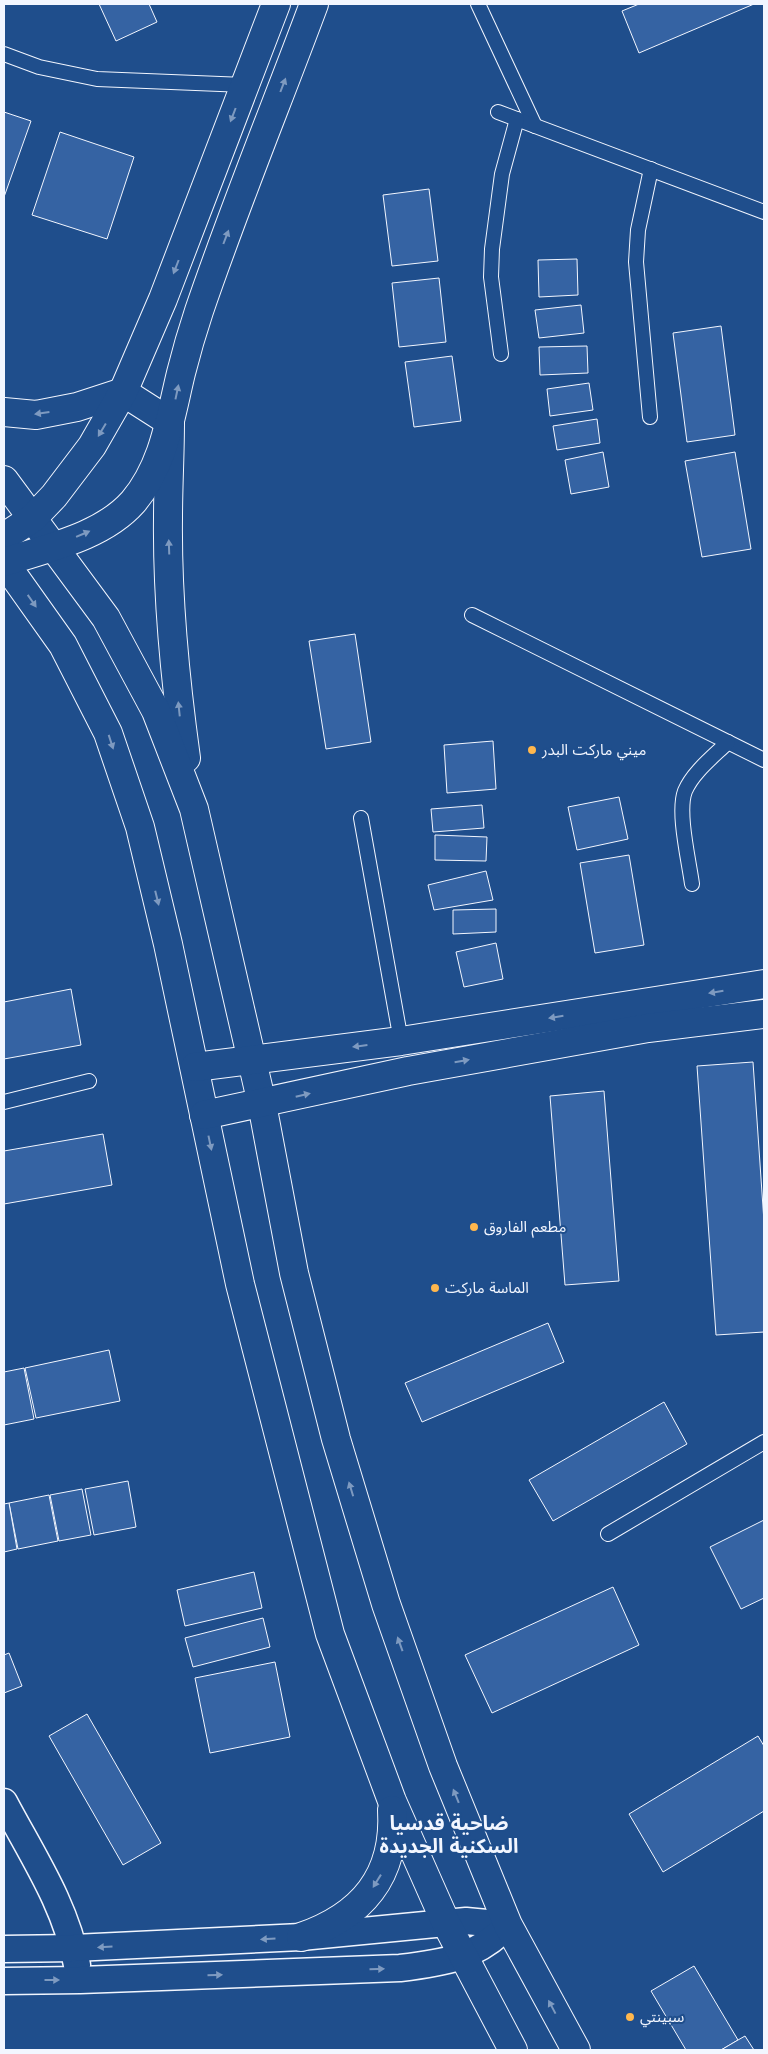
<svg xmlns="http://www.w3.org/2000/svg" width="768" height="2054" viewBox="0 0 768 2054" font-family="Jost,'Noto Sans Arabic',sans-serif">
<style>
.building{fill:#3563a3;stroke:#f2f6ff}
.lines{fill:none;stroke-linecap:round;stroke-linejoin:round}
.lane-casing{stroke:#f2f6ff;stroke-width:16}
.street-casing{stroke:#f2f6ff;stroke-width:29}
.secondary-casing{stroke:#f2f6ff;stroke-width:30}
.lane{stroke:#1f4e8c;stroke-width:14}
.street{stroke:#1f4e8c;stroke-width:26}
.secondary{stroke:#1f4e8c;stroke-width:28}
.oneway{fill:#7e9ac0}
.poi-dot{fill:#ffb74d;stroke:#1f4e8c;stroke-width:2}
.labels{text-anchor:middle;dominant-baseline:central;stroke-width:4;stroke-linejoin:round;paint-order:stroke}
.poi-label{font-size:15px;fill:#f2f6ff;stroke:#1f4e8c;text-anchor:start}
.district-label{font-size:20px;font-weight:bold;fill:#f2f6ff;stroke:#1f4e8c}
</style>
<rect width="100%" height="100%" fill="#1f4e8c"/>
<!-- building -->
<g class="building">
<polygon points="99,4 149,4 157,22 116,41"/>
<polygon points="639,4 754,4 639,53 622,11"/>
<polygon points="4,112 31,121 4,197"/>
<polygon points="60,132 134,157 107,239 32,215"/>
<polygon points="429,189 438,261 392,266 383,195"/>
<polygon points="577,259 578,295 539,297 538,260"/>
<polygon points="439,278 446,342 399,347 392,283"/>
<polygon points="581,305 584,333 539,338 535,310"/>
<polygon points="721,326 735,435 687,442 673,333"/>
<polygon points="587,346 588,373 540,375 539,347"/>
<polygon points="452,356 461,421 414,427 405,362"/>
<polygon points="589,383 593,410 550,416 547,389"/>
<polygon points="597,419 600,443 557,450 553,426"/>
<polygon points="603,452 609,487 571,494 565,460"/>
<polygon points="735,452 751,549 702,557 685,461"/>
<polygon points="355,634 371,742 326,749 309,641"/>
<polygon points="493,741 496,789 447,793 444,745"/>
<polygon points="619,797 628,839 577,850 568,807"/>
<polygon points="482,805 484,828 433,832 431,809"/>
<polygon points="435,835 487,837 486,861 435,860"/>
<polygon points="629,855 644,945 595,953 580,863"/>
<polygon points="486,871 493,900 434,910 428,885"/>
<polygon points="496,909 496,932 453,934 453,910"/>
<polygon points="496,943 503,979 464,987 456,952"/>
<polygon points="71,989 81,1045 4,1059 4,1002"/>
<polygon points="753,1062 764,1222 764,1332 716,1335 697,1066"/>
<polygon points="604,1091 619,1281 565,1285 550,1096"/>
<polygon points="103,1134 112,1185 4,1204 4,1151"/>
<polygon points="548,1323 564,1362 422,1422 405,1383"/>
<polygon points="109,1350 120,1401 36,1418 25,1368"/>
<polygon points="24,1368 34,1419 4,1425 4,1372"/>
<polygon points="664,1402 687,1444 553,1521 529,1480"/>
<polygon points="128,1481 136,1527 94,1535 85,1489"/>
<polygon points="82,1489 91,1535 59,1541 50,1495"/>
<polygon points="49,1495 58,1541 18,1549 9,1503"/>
<polygon points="9,1503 17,1549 4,1552 4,1504"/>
<polygon points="764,1520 764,1598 741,1609 710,1547"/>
<polygon points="254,1572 262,1608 185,1626 177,1590"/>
<polygon points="613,1587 639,1645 492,1713 465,1655"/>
<polygon points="263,1618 270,1647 193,1667 185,1638"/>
<polygon points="9,1653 22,1686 4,1693 4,1655"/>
<polygon points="275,1662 290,1737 210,1753 195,1678"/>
<polygon points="87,1714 161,1843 123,1865 49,1736"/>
<polygon points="758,1736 764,1746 764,1811 663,1872 629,1814"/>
<polygon points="694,1966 738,2040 721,2050 686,2050 651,1991"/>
<polygon points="745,2036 754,2050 721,2050 738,2040"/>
</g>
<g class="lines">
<defs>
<g id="lane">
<polyline points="478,4 535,126"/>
<polyline points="4,54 39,67 97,79 245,85"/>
<polyline points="498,112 764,212"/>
<polyline points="501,354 491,277 492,249 502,174 517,119"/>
<polyline points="650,417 636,262 638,230 651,169"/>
<polyline points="472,615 764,760"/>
<polyline points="361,818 401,1041"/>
<path d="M692,884C689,861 677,812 685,791C693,772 714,756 728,742"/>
<polyline points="4,1102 89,1081"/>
<polyline points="608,1534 764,1442"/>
</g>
<g id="street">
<path d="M4,1802C32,1855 66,1905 77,1965"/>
<polyline points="4,1949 74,1948 301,1937 466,1921 508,1925"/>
<path d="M4,1981L80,1980L400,1968C443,1963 477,1958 508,1925"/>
</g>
<g id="secondary">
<path d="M4,412L36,415L77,407L123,392L170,422C170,454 168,486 168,518C167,598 175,679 186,758"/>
<polyline points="4,480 106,618 156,711 194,809 262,1104 294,1273 336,1439 386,1604 443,1766 508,1925 576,2050"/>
<polyline points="4,537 33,518 54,496 92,446 123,392 163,299 276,4"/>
<polyline points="4,562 63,645 108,733 140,827 168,944 240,1284 330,1634 392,1801 446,1923 513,2050"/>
<path d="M4,562C47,548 102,537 133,502C164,466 170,418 181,373C186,353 192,332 199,311C234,208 276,106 314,4"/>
<polyline points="195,1067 401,1041 764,984"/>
<polyline points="204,1115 408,1071 648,1028 764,1014"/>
<path d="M301,1937C362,1916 396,1876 392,1810"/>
</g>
</defs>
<!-- lane casing -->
<use href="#lane" class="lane-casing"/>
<!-- street casing -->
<use href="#street" class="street-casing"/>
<!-- secondary casing -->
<use href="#secondary" class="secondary-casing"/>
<!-- lane -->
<use href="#lane" class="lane"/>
<!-- street -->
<use href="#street" class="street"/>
<!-- secondary -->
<use href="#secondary" class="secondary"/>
</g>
<!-- one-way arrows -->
<defs><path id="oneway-solid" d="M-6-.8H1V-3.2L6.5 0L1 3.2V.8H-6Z" transform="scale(1.25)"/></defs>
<g class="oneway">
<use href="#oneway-solid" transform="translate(283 85) rotate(-69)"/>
<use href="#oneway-solid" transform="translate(233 115) rotate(111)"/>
<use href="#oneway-solid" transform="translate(226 237) rotate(-69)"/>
<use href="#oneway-solid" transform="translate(176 267) rotate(111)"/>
<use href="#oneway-solid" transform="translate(177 392) rotate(-78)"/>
<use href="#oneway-solid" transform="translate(42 413) rotate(172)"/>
<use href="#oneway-solid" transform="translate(102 430) rotate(121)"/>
<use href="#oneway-solid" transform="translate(83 534) rotate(-23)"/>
<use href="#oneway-solid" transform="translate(169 547) rotate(-92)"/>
<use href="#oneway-solid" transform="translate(32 601) rotate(55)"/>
<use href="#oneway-solid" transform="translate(179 709) rotate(-96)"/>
<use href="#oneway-solid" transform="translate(111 742) rotate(72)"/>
<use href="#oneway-solid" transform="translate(157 898) rotate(76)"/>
<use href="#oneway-solid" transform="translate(716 992) rotate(171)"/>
<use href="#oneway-solid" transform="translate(556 1017) rotate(171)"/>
<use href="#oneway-solid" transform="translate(360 1046) rotate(173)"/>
<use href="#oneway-solid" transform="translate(462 1061) rotate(-10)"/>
<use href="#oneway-solid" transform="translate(303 1095) rotate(-13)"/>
<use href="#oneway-solid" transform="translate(210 1143) rotate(78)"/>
<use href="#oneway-solid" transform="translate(351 1489) rotate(-107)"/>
<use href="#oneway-solid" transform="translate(400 1644) rotate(-110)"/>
<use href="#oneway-solid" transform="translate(456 1796) rotate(-112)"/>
<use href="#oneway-solid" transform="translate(377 1881) rotate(122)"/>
<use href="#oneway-solid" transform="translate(268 1939) rotate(177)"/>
<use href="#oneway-solid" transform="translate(105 1947) rotate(177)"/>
<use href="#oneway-solid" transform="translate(377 1969) rotate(-2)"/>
<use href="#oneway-solid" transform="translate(215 1975) rotate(-2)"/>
<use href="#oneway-solid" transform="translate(52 1980)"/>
<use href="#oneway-solid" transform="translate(552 2007) rotate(-118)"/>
</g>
<!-- markers -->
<g class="poi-dot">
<circle cx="532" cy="750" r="5"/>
<circle cx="474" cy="1227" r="5"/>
<circle cx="435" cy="1288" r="5"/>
<circle cx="630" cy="2017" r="5"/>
</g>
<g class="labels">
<!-- poi labels -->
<g class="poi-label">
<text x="542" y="750">ميني ماركت البدر</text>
<text x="484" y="1227">مطعم الفاروق</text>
<text x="445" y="1288">الماسة ماركت</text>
<text x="640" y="2017">سبينتي</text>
</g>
<!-- district labels -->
<g class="district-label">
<text x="449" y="1823">ضاحية قدسيا<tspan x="449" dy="23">السكنية الجديدة</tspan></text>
</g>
</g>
<!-- border -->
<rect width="768" height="2054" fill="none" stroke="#f2f6ff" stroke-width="10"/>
</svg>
